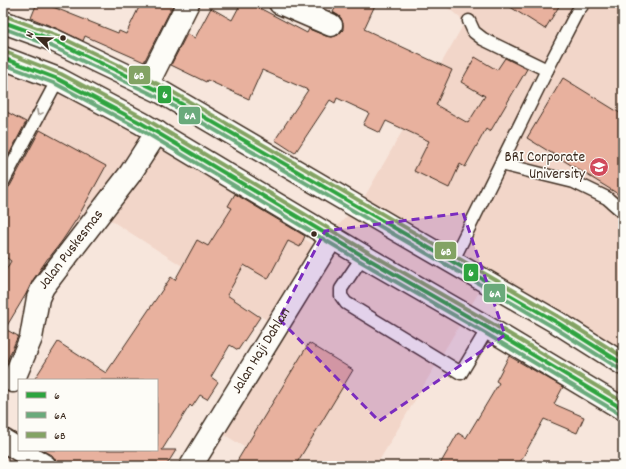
<svg xmlns="http://www.w3.org/2000/svg" width="626" height="469" viewBox="0 0 626 469" font-family="Dekko,sans-serif">
<style>
.built{fill:#f2d6c9}
.building{fill:#e8b19e;stroke:#3b2a1e}
.lines{fill:none;stroke-linecap:round;stroke-linejoin:round}
.service-casing{stroke:#3b2a1e;stroke-width:15}
.minor-casing{stroke:#3b2a1e;stroke-width:25}
.secondary-casing{stroke:#3b2a1e;stroke-width:25}
.service{stroke:#fdfcf7;stroke-width:12}
.minor{stroke:#fdfcf7;stroke-width:22}
.secondary{stroke:#fdfcf7;stroke-width:22}
.bus-1-casing{stroke:#fdfcf7;stroke-width:7}
.bus-2-casing{stroke:#fdfcf7;stroke-width:7}
.bus-3-casing{stroke:#fdfcf7;stroke-width:7}
.bus-1{stroke:#2ea43f;stroke-width:4}
.bus-2{stroke:#6aaa7b;stroke-width:4}
.bus-3{stroke:#83a364;stroke-width:4}
.oneway{stroke:#9c938a}
.marked{fill:#7b2cbf;fill-opacity:0.2;stroke:#7b2cbf;stroke-width:3;stroke-dasharray:8 5;stroke-linejoin:round}
.bus-dot{fill:#3b2a1e;stroke:#fdfcf7;stroke-width:1.5}
.labels{text-anchor:middle;dominant-baseline:central;stroke-width:3;stroke-linejoin:round;paint-order:stroke}
.poi-label{font-size:15px;fill:#3b2a1e;stroke:#fdfcf7;text-anchor:end}
.street-label{font-size:15px;fill:#3b2a1e;stroke:#fdfcf7}
.line-badge{stroke:#fdfcf7;stroke-width:1.5}
.badge-label{font-size:11px;text-anchor:middle;font-weight:bold;fill:#fff}
</style>
<rect width="100%" height="100%" fill="#f7e6dc"/>
<filter id="ink" filterUnits="userSpaceOnUse"><feTurbulence type="fractalNoise" baseFrequency=".025" numOctaves="2"/><feDisplacementMap in="SourceGraphic" scale="8" xChannelSelector="R" yChannelSelector="G"/><feConvolveMatrix kernelMatrix="1 2 1 2 8 2 1 2 1" color-interpolation-filters="sRGB"/></filter>
<g filter="url(#ink)">
<!-- built -->
<g class="built">
<polygon points="442,3 623,3 623,353 489,275 376,466 274,466 206,423 270,322 90,207 34,298 3,281 3,56 139,128 318,248 365,196 465,22"/>
<polygon points="623,378 623,423 606,413"/>
</g>
<!-- building -->
<g class="building">
<polygon points="37,3 43,3 118,33 119,31 126,34 141,3 174,3 144,62 85,36 83,41 58,29 31,18"/>
<polygon points="241,3 250,3 307,33 309,29 326,36 332,37 338,35 343,30 343,24 341,18 333,12 338,3 376,3 364,29 452,70 436,105 468,123 485,96 461,82 475,57 497,70 505,58 527,69 490,132 486,129 465,167 460,164 449,188 414,171 429,141 386,121 380,133 363,125 369,113 337,98 335,103 330,100 295,153 275,140 308,90 262,70 249,99 207,80 206,82 171,65 187,34 195,38 211,8 232,20"/>
<polygon points="504,3 561,3 545,29"/>
<polygon points="563,78 623,115 623,197 527,138"/>
<polygon points="3,110 26,122 3,166"/>
<polygon points="40,130 106,166 78,217 62,241 49,258 48,258 33,280 26,294 5,329 18,336 3,370 3,275 11,261 3,255 3,189 7,189 10,186"/>
<polygon points="235,194 305,236 300,247 288,241 268,279 244,265 227,295 260,317 238,350 230,345 211,377 218,382 207,399 200,395 192,407 190,405 162,450 176,450 166,466 64,466 56,461 52,455 43,450 157,450 157,380 34,380 58,342 106,373 171,277 175,280 197,240 208,246 232,208 228,206"/>
<polygon points="309,343 353,370 295,466 234,466"/>
<polygon points="509,356 563,387 554,404 584,417 577,433 544,419 518,466 439,466 458,433 466,438 499,383 496,381"/>
</g>
<g class="lines">
<defs>
<g id="service">
<polyline points="469,21 474,32 483,39 547,70"/>
<polyline points="501,164 574,182 607,198 623,212"/>
<polyline points="3,182 58,79"/>
<polyline points="363,256 341,289 341,296 346,303 461,373 488,328"/>
<polyline points="452,262 547,70 577,12 584,3"/>
</g>
<g id="minor">
<polyline points="280,3 331,25"/>
<polyline points="147,85 188,3"/>
<path id="s1" d="M13,381L31,338L38,298L43,287L130,174L157,132"/>
<polyline points="3,440 45,466"/>
<path id="s2" d="M191,466L332,237"/>
</g>
<g id="secondary">
<polyline points="3,22 53,40 161,92 395,229 558,323 623,364"/>
<polyline points="3,58 58,79 141,123 363,256 488,328 623,409"/>
</g>
</defs>
<!-- service casing -->
<use href="#service" class="service-casing"/>
<!-- minor casing -->
<use href="#minor" class="minor-casing"/>
<!-- secondary casing -->
<use href="#secondary" class="secondary-casing"/>
<!-- service -->
<use href="#service" class="service"/>
<!-- minor -->
<use href="#minor" class="minor"/>
<!-- secondary -->
<use href="#secondary" class="secondary"/>
<defs>
<g id="bus-1">
<polyline points="3,22 53,40 161,92 558,323 623,364"/>
<polyline points="3,58 58,79 141,123 363,256 488,328 623,409"/>
</g>
<g id="bus-2">
<polyline points="3,28 51,46 158,97 555,328 620,369"/>
<polyline points="3,64 56,84 138,128 360,261 485,333 620,414"/>
</g>
<g id="bus-3">
<polyline points="5,16 56,35 164,87 561,318 623,357"/>
<polyline points="5,52 61,74 144,118 366,251 491,323 623,402"/>
</g>
</defs>
<!-- bus-1 casing -->
<use href="#bus-1" class="bus-1-casing"/>
<!-- bus-2 casing -->
<use href="#bus-2" class="bus-2-casing"/>
<!-- bus-3 casing -->
<use href="#bus-3" class="bus-3-casing"/>
<!-- bus-1 -->
<use href="#bus-1" class="bus-1"/>
<!-- bus-2 -->
<use href="#bus-2" class="bus-2"/>
<!-- bus-3 -->
<use href="#bus-3" class="bus-3"/>
</g>
<!-- one-way arrows -->
<defs><path id="oneway-chevron" d="M-2-3.5L2.5 0L-2 3.5" fill="none" stroke-width="1.6" stroke-linecap="round" stroke-linejoin="round"/></defs>
<use class="oneway" href="#oneway-chevron" transform="translate(39 113) rotate(118)"/>
</g>
<!-- marked area -->
<path class="marked" d="M463,213L505,335L379,421L279,319L325,231Z"/>
<!-- icons -->
<defs>
<symbol id="university-disc" viewBox="-11 -11 22 22"><circle r="9.5" fill="#d1495b" stroke="#fdfcf7"/><path d="M0-5L7-2L0 1L-7-2ZM-4 1L0 2.5L4 1V4Q0 6-4 4Z" fill="#fff"/></symbol>
</defs>
<g fill-rule="evenodd">
<use href="#university-disc" x="588" y="156" width="22" height="22"/>
</g>
<!-- markers -->
<g class="bus-dot">
<circle cx="63" cy="38" r="3.5"/>
<circle cx="314" cy="234" r="3.5"/>
</g>
<g class="labels">
<!-- poi labels -->
<g class="poi-label">
<text x="585" y="158">BRI Corporate<tspan x="585" dy="17">University</tspan></text>
</g>
<!-- street labels -->
<g class="street-label">
<text stroke="none"><textPath href="#s1" startOffset="146">Jalan Puskesmas</textPath></text>
<text stroke="none"><textPath href="#s2" startOffset="135">Jalan Haji Dahlan</textPath></text>
</g>
</g>
<g class="line-badge">
<rect x="128" y="65" width="23" height="20" rx="4" fill="#83a364"/>
<rect x="157" y="85" width="15" height="19" rx="4" fill="#2ea43f"/>
<rect x="178" y="106" width="23" height="19" rx="4" fill="#6aaa7b"/>
<rect x="434" y="241" width="23" height="19" rx="4" fill="#83a364"/>
<rect x="463" y="263" width="16" height="19" rx="4" fill="#2ea43f"/>
<rect x="483" y="283" width="23" height="20" rx="4" fill="#6aaa7b"/>
</g>
<g class="badge-label">
<text x="139" y="79">6B</text>
<text x="165" y="98">6</text>
<text x="190" y="119">6A</text>
<text x="446" y="255">6B</text>
<text x="471" y="276">6</text>
<text x="495" y="297">6A</text>
</g>
<!-- margin -->
<rect width="626" height="469" fill="none" stroke="#fdfcf7" stroke-width="16"/>
<rect x="8" y="8" width="610" height="453" fill="none" stroke="#3b2a1e" stroke-width="1.5" filter="url(#ink)"/>
<!-- legend -->
<rect x="18" y="379" width="140" height="72" fill="#fdfcf7" stroke="#afa8a0"/>
<rect x="26" y="392" width="20" height="6" fill="#2ea43f" stroke="#afa8a0"/>
<text x="54" y="399" font-size="12" fill="#3b2a1e">6</text>
<rect x="26" y="412" width="20" height="6" fill="#6aaa7b" stroke="#afa8a0"/>
<text x="54" y="419" font-size="12" fill="#3b2a1e">6A</text>
<rect x="26" y="432" width="20" height="6" fill="#83a364" stroke="#afa8a0"/>
<text x="54" y="439" font-size="12" fill="#3b2a1e">6B</text>
<!-- north arrow -->
<g transform="translate(38 38) rotate(293)" stroke="#fdfcf7" stroke-width="3" paint-order="stroke">
<path d="M0-3L7 15L0 10L-7 15Z" fill="#3b2a1e"/>
<text y="-6" font-size="11" font-weight="bold" text-anchor="middle" fill="#3b2a1e">N</text>
</g>
</svg>
